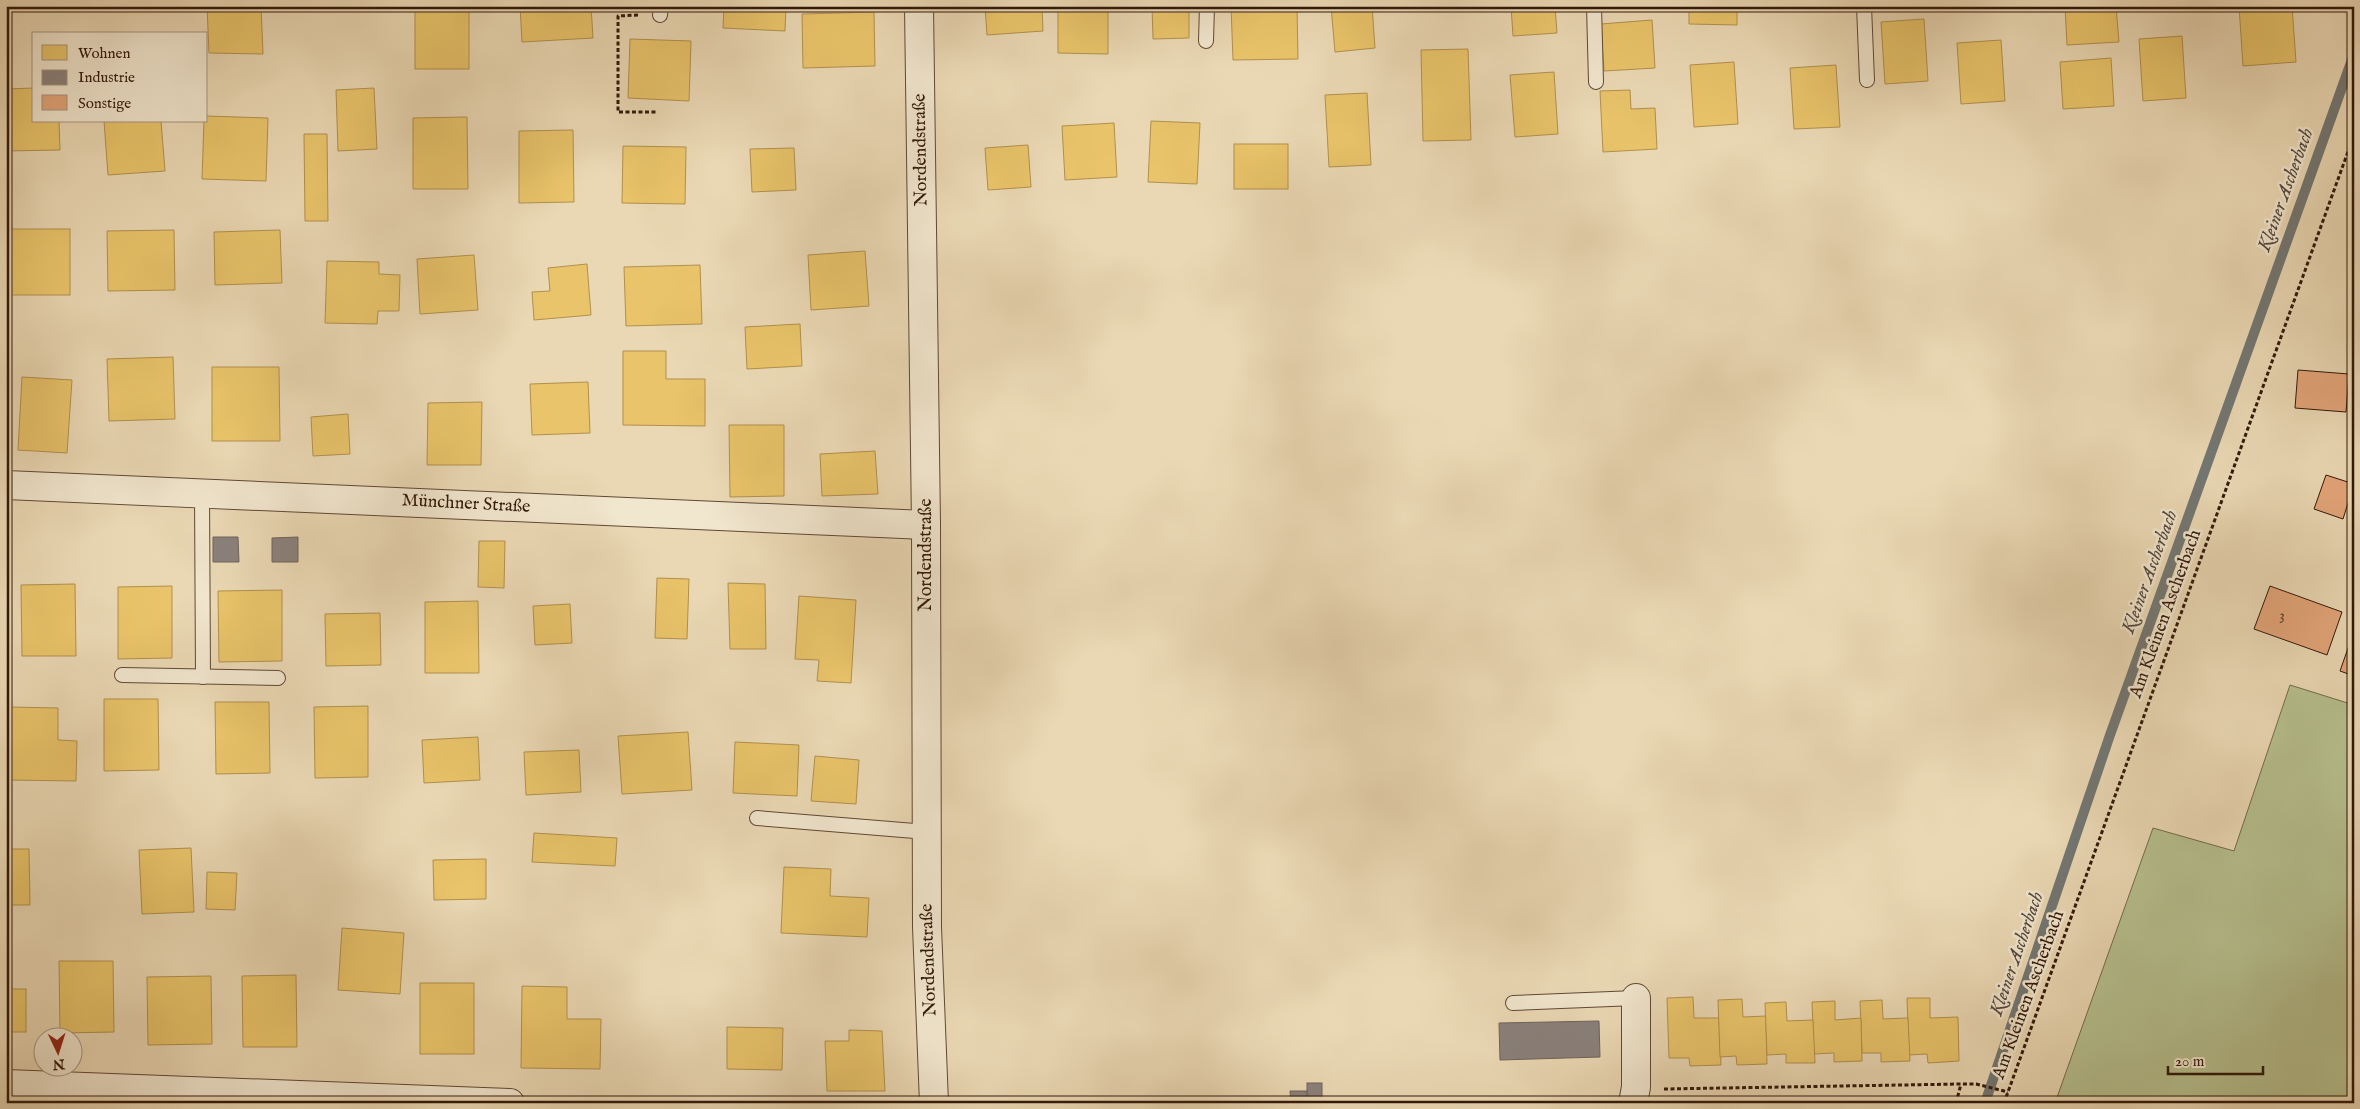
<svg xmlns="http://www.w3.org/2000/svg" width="2360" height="1109" viewBox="0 0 2360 1109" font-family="'IM FELL English',serif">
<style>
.green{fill:#b6bf8e;stroke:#746c4c}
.homes{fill:#e9c46a;stroke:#b2904d}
.industry{fill:#8a817c;stroke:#70625a}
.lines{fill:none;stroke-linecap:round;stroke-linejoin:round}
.stream{stroke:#737773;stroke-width:10}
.building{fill:#e3a579;stroke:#32180a}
.service-casing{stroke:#604834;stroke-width:16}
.minor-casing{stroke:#604834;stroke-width:30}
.path{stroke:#32180a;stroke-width:3;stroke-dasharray:4 2.5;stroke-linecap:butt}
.service{stroke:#f1e6ce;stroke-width:14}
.minor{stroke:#f1e6ce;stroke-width:28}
.labels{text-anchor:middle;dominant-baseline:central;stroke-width:5;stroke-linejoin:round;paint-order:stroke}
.number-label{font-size:15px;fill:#5e3b26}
.street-label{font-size:18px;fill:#32180a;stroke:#f1e6ce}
.water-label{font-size:19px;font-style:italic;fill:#52473f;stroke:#f1e6ce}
</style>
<rect width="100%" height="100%" fill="#ead8b4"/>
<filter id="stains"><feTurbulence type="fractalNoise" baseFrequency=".004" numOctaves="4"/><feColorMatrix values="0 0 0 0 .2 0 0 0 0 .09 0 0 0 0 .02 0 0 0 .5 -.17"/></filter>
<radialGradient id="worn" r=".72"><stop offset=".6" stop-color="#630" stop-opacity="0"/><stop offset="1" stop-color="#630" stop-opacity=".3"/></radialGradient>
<!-- green -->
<polygon class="green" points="2290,685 2354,705 2354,1103 2055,1103 2153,828 2234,851"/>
<!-- homes -->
<g class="homes">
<polygon points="107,6 144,6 107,9"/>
<polygon points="207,6 261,6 263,54 209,53"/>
<rect x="415" y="6" width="54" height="63"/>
<polygon points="520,6 591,6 593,38 522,42"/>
<polygon points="724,6 786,6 785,31 723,28"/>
<polygon points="985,6 1042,6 1043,31 987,35"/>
<polygon points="1058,6 1108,6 1108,54 1058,53"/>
<polygon points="1152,6 1189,6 1189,38 1153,39"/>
<polygon points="1231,6 1297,6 1298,59 1233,60"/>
<polygon points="1331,6 1372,6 1375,48 1335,52"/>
<polygon points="1511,6 1555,6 1557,33 1513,36"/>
<polygon points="1689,6 1737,6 1737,25 1689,24"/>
<polygon points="2065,6 2116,6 2119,42 2067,45"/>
<polygon points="2239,6 2292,6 2296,62 2243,66"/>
<polygon points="874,12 875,66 803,68 802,14"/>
<polygon points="1924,19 1928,81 1885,84 1881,22"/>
<polygon points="1652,20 1655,68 1604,71 1601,24"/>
<polygon points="2182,36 2186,98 2143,101 2139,39"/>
<polygon points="630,39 691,41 689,101 628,98"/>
<polygon points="2001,40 2005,101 1961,104 1957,43"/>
<polygon points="1468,49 1471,140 1423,141 1421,50"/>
<polygon points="2111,58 2114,106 2063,109 2060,62"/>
<polygon points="1734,62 1738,124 1694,127 1690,65"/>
<polygon points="1836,65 1840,127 1794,129 1790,68"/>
<polygon points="1554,72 1558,134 1515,137 1510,75"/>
<polygon points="34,88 34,121 59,121 60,150 6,151 6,89"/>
<polygon points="374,88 377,149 338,151 336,90"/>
<polygon points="1630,90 1631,109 1655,108 1657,149 1603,152 1600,91"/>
<polygon points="1367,93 1371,165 1329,167 1325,95"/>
<polygon points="206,116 268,118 266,181 202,179 204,121 206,121"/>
<polygon points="467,117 468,189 413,189 413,118"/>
<polygon points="104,121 161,121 165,171 108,175"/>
<polygon points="1151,121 1200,123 1197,184 1148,182"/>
<polygon points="1114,123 1117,177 1065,180 1062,126"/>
<polygon points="573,130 574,202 519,203 519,131"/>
<polygon points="304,134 327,134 328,221 305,221"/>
<rect x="1234" y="144" width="54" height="45"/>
<polygon points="1028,145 1031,187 988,190 985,148"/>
<polygon points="623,146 686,147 685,204 622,203"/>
<polygon points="794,148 796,190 752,192 750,149"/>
<rect x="6" y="229" width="64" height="66"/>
<polygon points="174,230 175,290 108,291 107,231"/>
<polygon points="280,230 282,283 215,285 214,232"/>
<polygon points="865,251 869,306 811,310 808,255"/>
<polygon points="474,255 478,310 420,314 417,259"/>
<polygon points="327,261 379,262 379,274 400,275 399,311 378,311 377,324 325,323"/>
<polygon points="587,264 591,315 534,320 532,292 550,291 548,268"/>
<polygon points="700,265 702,324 626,326 624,267"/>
<polygon points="800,324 802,366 747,369 745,327"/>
<polygon points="623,351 666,351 666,379 705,379 705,426 623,425"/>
<polygon points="173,357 175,419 109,421 107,359"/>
<polygon points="212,367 279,367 280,441 212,441"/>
<polygon points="22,377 72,380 67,453 18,450"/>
<polygon points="588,382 590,433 532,435 530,384"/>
<polygon points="482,402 481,465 427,465 428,403"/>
<polygon points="348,414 350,454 313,456 311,417"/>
<polygon points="729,425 784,425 784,496 730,497"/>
<polygon points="875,451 878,494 822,496 820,454"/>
<polygon points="479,541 505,541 504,588 478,587"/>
<polygon points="657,578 689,579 687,639 655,638"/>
<polygon points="728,583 765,584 766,649 730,649"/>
<polygon points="75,584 76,656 22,656 21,585"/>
<polygon points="172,586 172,658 118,659 118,587"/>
<polygon points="282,590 282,661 219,662 218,591"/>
<polygon points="799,596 856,600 851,683 817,681 819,660 795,659"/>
<polygon points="478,601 479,673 425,673 425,602"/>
<polygon points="570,604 572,643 535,645 533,606"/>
<polygon points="380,613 381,665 326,666 325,614"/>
<polygon points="104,699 158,699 159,770 104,771"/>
<polygon points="215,702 269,702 270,773 216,774"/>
<polygon points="368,706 368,777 315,778 314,707"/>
<polygon points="9,707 58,708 58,740 77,741 76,781 7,780"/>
<polygon points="688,732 692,790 622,794 618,736"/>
<polygon points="478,737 480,780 424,783 422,740"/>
<polygon points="735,742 799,745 797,796 733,793"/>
<polygon points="579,750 581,792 526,795 524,752"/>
<polygon points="815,756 859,760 856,804 811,801"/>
<polygon points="534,833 617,838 615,866 532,862"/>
<polygon points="191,848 194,912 142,914 139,850"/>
<polygon points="6,849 29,849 30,905 6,905"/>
<polygon points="486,859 486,899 434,900 433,860"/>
<polygon points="784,867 831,869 830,896 869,898 867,937 781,933"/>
<polygon points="207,872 237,873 235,910 206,909"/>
<polygon points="342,928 404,933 400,994 338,990"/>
<polygon points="59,961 113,961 114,1032 60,1033"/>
<polygon points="296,975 297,1047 243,1047 242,976"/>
<polygon points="211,976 212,1044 148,1045 147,977"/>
<rect x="420" y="983" width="54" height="71"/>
<polygon points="522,986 567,987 567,1019 601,1019 600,1069 521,1068"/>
<rect x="6" y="989" width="20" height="43"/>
<polygon points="1693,997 1694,1018 1719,1018 1721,1065 1690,1066 1689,1058 1669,1058 1667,998"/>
<polygon points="1907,998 1930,998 1930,1018 1958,1017 1959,1061 1928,1063 1927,1054 1909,1055"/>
<polygon points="1742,999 1743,1017 1766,1016 1767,1064 1737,1065 1736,1056 1720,1057 1718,1000"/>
<polygon points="1882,1000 1883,1019 1908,1018 1910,1061 1881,1062 1881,1053 1862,1053 1860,1001"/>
<polygon points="1835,1001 1835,1020 1861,1018 1862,1061 1834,1062 1834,1053 1814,1054 1812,1002"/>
<polygon points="1786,1002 1787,1021 1813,1020 1815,1063 1786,1063 1786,1054 1767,1055 1765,1003"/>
<polygon points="727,1027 783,1028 782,1070 727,1069"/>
<polygon points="849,1030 882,1031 885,1091 827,1091 825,1041 849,1041"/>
</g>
<!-- industry -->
<g class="industry">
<polygon points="213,537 238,537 239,562 213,562"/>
<polygon points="298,537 298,562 272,562 272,538"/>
<polygon points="1599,1021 1600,1057 1500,1060 1499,1023"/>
<rect x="1307" y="1083" width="15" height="20"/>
<polygon points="1290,1091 1307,1091 1307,1103 1291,1103"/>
</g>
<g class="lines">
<!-- stream -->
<polyline class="stream" points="1985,1103 2110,735 2354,54"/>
</g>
<!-- building -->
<g class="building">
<polygon points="2298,370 2349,374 2346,412 2295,408"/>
<polygon points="2326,475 2354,484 2343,519 2314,509"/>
<polygon points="2270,586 2342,612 2327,655 2254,629"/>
<polygon points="2354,631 2354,676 2340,671"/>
</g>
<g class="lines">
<defs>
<g id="service">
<polyline points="1594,6 1596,82"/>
<polyline points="1864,6 1867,80"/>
<polyline points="660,15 661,6"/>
<polyline points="1206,41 1207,6"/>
<polyline points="202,492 203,677"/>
<polyline points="122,675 278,678"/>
<polyline points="757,818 927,832"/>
<polyline points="1513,1003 1636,998"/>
</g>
<g id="minor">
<polyline points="919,6 926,525 927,927 934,1103"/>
<polyline points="6,485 926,525"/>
<polyline points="6,1084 510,1103"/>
<polyline points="1633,1103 1636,1087 1636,998"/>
</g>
</defs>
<!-- service casing -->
<use href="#service" class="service-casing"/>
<!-- minor casing -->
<use href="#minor" class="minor-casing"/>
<!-- path -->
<g class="path">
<polyline points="638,15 618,16 618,112 656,112"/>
<polyline points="1664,1089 1961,1084 1976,1084 2008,1092"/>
<polyline points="1956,1103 1961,1084"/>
<polyline points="2004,1103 2354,135"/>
</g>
<!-- service -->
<use href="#service" class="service"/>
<!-- minor -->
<use href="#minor" class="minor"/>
</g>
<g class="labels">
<!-- number labels -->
<g class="number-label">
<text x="2282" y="615">3</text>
</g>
<!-- street labels -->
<g class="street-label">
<text transform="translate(921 150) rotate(-91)">Nordendstraße</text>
<text transform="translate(466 504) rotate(3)">Münchner Straße</text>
<text transform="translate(926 555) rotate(-90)">Nordendstraße</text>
<text transform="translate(2166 614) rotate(-70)">Am Kleinen Ascherbach</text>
<text transform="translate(929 960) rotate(-92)">Nordendstraße</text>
<text transform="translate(2029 995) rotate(-70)">Am Kleinen Ascherbach</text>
</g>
<!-- water labels -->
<g class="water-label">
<text transform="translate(2286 190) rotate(-70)">Kleiner Ascherbach</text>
<text transform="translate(2150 572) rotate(-70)">Kleiner Ascherbach</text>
<text transform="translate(2017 954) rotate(-71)">Kleiner Ascherbach</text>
</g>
</g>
<!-- margin -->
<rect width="2360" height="1109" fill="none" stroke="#ead8b4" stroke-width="25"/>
<rect x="8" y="8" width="2345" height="1094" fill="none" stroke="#32180a" stroke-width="2.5"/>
<rect x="12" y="12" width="2335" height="1084" fill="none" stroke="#32180a"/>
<!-- legend -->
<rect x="32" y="32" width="175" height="90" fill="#f1e6ce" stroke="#a59480"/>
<rect x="42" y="45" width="25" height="15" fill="#e9c46a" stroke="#a59480"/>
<text x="78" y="58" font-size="15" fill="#32180a">Wohnen</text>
<rect x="42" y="70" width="25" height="15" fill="#8a817c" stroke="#a59480"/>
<text x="78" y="82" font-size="15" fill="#32180a">Industrie</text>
<rect x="42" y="95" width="25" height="15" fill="#e3a579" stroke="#a59480"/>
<text x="78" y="108" font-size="15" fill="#32180a">Sonstige</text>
<!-- north arrow -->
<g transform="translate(58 1052) rotate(176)"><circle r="24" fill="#f1e6ce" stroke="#a59480"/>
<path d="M0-4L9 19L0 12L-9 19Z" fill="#8f2418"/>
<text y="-8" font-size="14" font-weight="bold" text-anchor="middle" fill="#32180a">N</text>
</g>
<!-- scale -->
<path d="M2168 1066v8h95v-8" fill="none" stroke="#32180a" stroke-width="2.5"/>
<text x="2175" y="1066" font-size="15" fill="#32180a" stroke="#f1e6ce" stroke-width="4" paint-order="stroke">20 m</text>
<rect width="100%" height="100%" filter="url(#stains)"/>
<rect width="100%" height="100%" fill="url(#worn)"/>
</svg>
